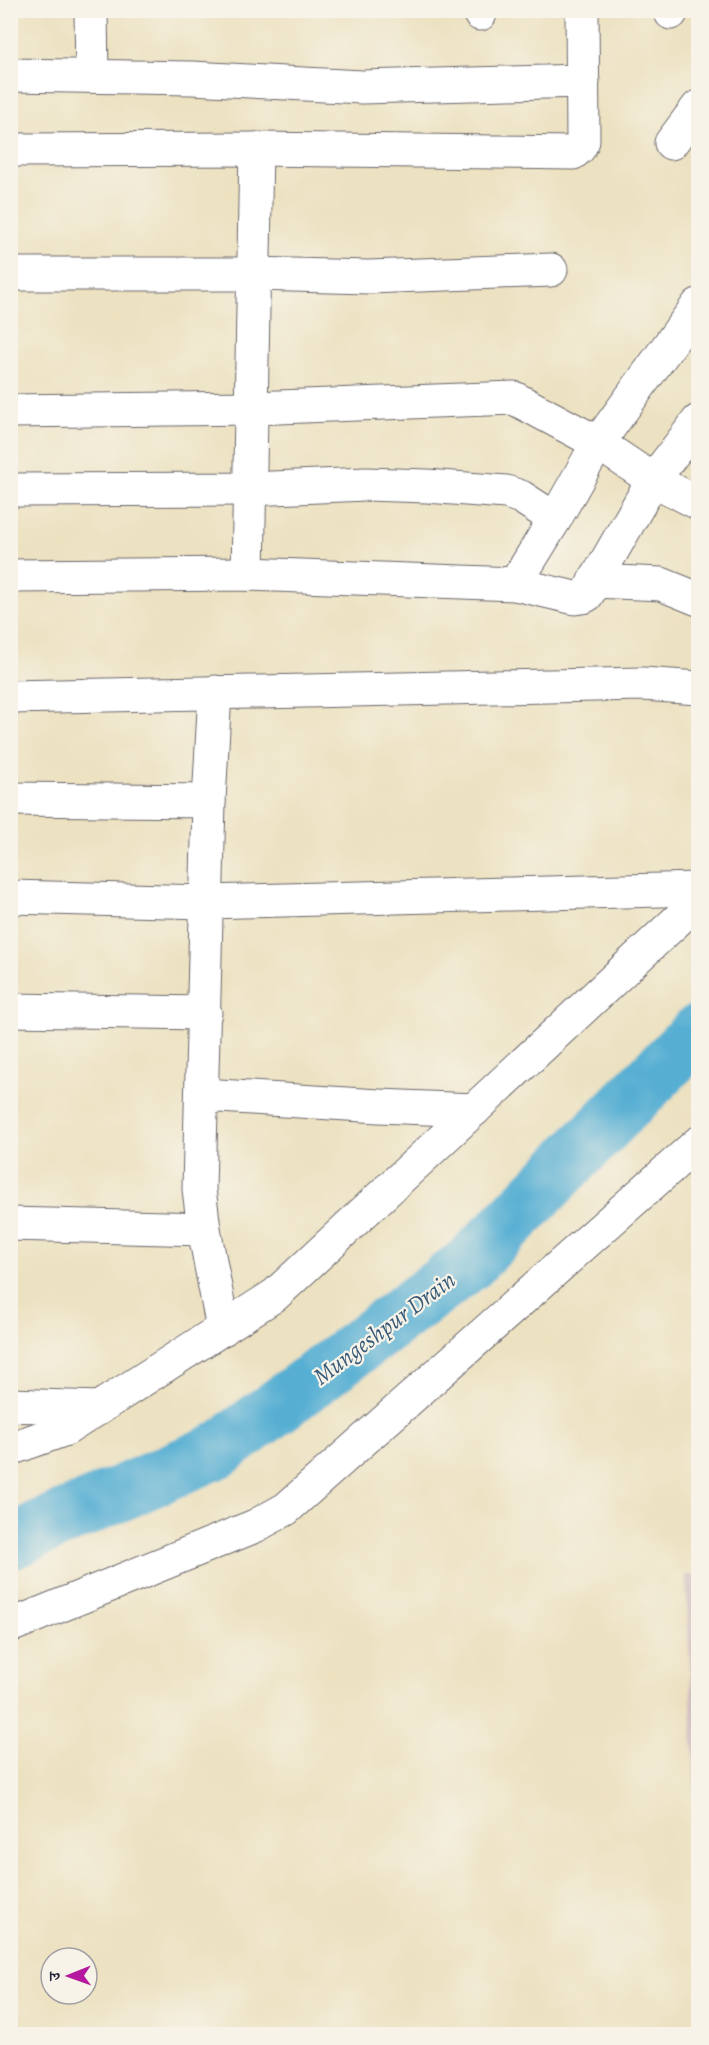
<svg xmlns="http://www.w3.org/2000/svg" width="709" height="2045" viewBox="0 0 709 2045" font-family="Alegreya,'Noto Serif Devanagari',serif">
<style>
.industrial{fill:#d2bfc1}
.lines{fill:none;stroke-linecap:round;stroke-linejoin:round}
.river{stroke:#56afd3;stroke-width:56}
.minor-casing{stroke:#69656a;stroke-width:35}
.minor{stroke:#fff;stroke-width:33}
.labels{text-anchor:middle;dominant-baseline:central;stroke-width:4.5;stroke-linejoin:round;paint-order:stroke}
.water-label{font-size:24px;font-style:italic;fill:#375a78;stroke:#f7f3e8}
</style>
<rect width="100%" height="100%" fill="#f7f3e8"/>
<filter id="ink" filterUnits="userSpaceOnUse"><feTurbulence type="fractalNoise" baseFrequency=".0167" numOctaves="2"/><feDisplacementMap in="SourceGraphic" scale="12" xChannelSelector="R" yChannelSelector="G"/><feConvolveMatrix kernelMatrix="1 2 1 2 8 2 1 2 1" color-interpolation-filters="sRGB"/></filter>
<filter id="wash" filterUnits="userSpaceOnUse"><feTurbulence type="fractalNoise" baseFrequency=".008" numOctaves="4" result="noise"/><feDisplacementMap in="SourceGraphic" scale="24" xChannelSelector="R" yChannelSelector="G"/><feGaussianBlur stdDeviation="1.35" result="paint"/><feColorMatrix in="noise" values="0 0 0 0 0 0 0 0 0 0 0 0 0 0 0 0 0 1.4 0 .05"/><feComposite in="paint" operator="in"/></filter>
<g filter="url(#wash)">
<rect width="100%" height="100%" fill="#ece1c0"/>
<!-- industrial -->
<polygon class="industrial" points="686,1575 698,1575 698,1874"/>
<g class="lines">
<!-- river -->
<polyline class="river" points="10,1542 219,1450 470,1263 698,1032"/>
</g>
</g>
<g filter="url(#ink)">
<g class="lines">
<defs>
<g id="minor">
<polyline points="91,10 92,76"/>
<polyline points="671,10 671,13"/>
<polyline points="480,14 480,10"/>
<polyline points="10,75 192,78 362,87 583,81"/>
<polyline points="671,143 698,107"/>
<polyline points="10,150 256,149 573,153 579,148 583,141 582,10"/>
<polyline points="10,274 254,274 369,277 551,270"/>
<polyline points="10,411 252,408 514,398 598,443 653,480 698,503"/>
<polyline points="10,490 249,489 366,484 427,486 506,492 521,497 555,519"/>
<polyline points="248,574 256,149"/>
<polyline points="10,576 248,574 515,584 575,598 583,597 587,595 653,480 698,421"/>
<polyline points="594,581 661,584 698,599"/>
<polyline points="515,584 555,519 598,443 698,305"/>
<polyline points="215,692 209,801 199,1189 204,1229 223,1329"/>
<polyline points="10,697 643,684 698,688"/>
<polyline points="10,799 209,801"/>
<polyline points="10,897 206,902 698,889"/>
<polyline points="10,1010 205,1013"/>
<polyline points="203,1095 379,1106 474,1110"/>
<polyline points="10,1224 204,1229"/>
<polyline points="10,1405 99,1408"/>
<polyline points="10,1449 66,1429 275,1295 698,901"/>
<polyline points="10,1626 255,1526 286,1509 698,1143"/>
</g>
</defs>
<!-- minor casing -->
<use href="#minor" class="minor-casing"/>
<!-- minor -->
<use href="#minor" class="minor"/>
</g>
</g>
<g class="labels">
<!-- water labels -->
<g class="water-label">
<text transform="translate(384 1328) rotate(-37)">Mungeshpur Drain</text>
</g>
</g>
<!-- margin -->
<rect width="709" height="2045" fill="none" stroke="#f7f3e8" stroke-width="36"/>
<!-- north arrow -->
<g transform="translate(69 1976) rotate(269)"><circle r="28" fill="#f7f3e8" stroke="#a29fa3" stroke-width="1.5"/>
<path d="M0-4.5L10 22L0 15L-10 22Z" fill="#b5179e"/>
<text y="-9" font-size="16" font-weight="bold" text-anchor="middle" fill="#22223b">उ</text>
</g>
</svg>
